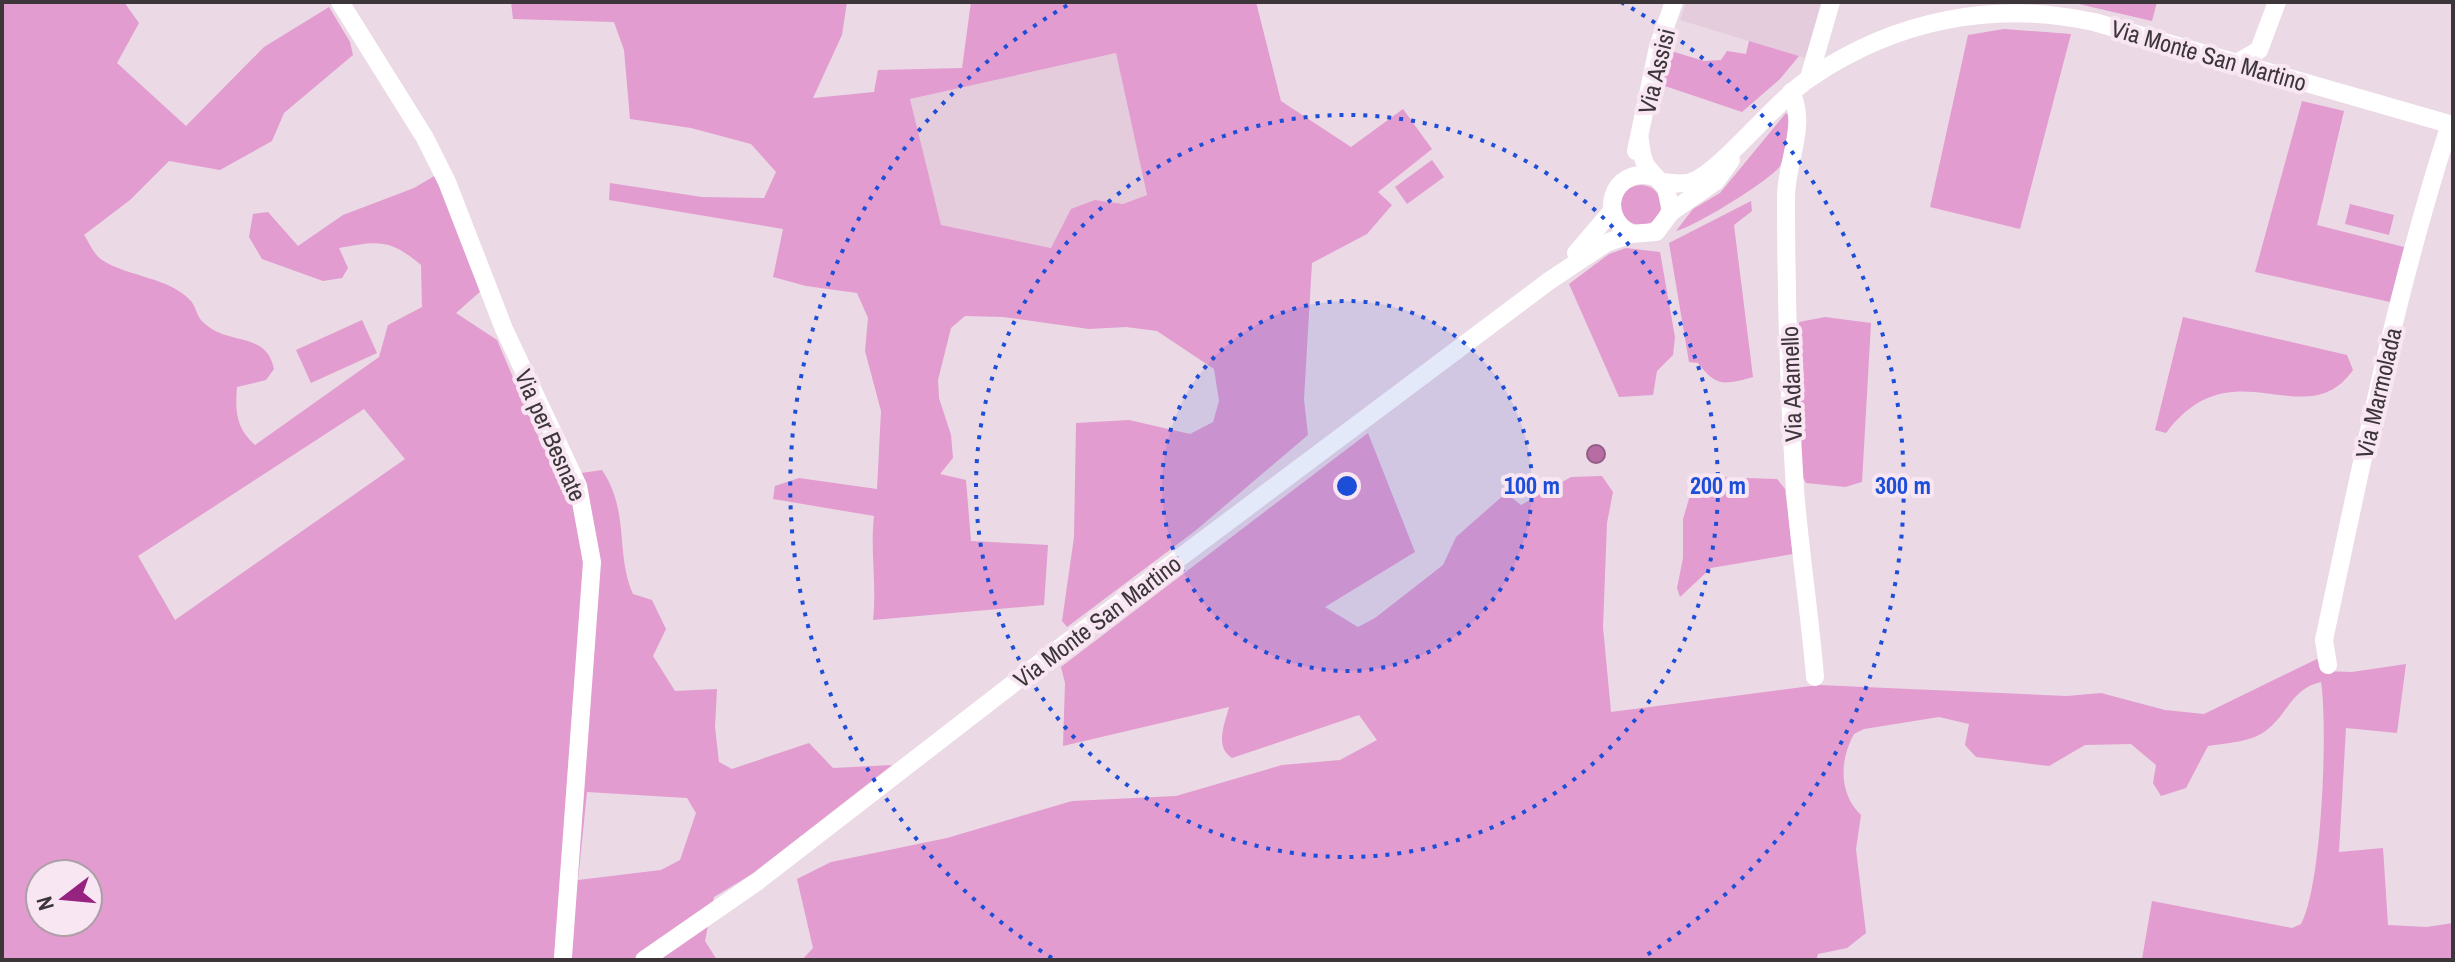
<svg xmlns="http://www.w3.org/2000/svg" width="2455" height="962" viewBox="0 0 2455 962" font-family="'Archivo Narrow',sans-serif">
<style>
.built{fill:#e4ccdd}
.green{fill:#e29ccf;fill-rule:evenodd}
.water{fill:#b76da4;stroke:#925c84;stroke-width:2}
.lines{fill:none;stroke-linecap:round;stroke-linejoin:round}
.minor{stroke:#fff;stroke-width:18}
.ring{fill:none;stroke:#1d4ed8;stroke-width:4;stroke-dasharray:4 8}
.labels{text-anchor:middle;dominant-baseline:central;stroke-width:8;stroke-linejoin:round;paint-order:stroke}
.street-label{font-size:24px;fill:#3c353a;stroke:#f8e6f2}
.centre{fill:#1d4ed8;stroke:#f8e6f2;stroke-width:4}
.ring-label{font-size:24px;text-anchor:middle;font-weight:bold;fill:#1d4ed8;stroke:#f8e6f2;stroke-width:8;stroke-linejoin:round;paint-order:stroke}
</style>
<rect width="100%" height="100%" fill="#ebd9e5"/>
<!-- built -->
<g class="built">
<polygon points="1686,2 1823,2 1805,58 1680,20"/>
<polygon points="1116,53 1147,195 1123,204 1095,200 1051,248 941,225 910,99"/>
</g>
<!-- green -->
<g class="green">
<path d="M2,2H124L139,23L117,63L186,126L264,47L329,7L350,42L353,55L284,113L272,141L220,170L169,161L130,200L84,235C89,242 94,255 102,260C128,277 169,277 191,301C196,307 197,317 203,322C228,347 266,330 274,369L266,380L237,387C235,411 236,428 255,445L379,357L388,325L422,307L421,265C389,238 378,241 339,248L348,268L342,278L323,281L262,259L249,237L253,214L268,212L298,246L343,215L414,188L436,175L482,290L456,313L497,340L537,434L561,476L602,470C630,511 615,553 633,594L652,600L666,629L653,656L675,691L717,689L715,727L719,762L732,769L809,743L833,768L892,765L752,874L714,897L705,941L717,960H2ZM364,409L405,459L175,620L138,556ZM587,792L687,798L696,813L680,860L661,870L578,880ZM40,874H88V922H40Z"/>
<path d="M511,2H847L842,35L813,98L874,92L878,70L962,68L971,2H1256L1281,101L1351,147L1403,109L1432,149L1378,192L1392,205L1367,234L1312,263L1304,399L1308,435L1195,531L1067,627L1062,621L1074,537L1076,423L1129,420L1190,434L1213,422L1219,401L1214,369L1157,331L1126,327L1089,329L1003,317L965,316L951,328L938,380L939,398L951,435L953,458L940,474L966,480L971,541L1048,545L1044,605L873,620C877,584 870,551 874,516L773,499L775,486L799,478L877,489L881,411L865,351L868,318L857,293L806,286L773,277L783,229L609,200L610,183L702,197L764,198L776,172L751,144L691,128L630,119L624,50L614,22L513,19ZM1116,53L1147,195L1123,204L1095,200L1071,209L1051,248L941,225L910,99Z"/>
<polygon points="2070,2 2157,2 2152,21"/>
<polygon points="2004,29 2071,34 2020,229 1930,207 1968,35"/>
<polygon points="1749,41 1799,56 1780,79 1742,112 1662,85 1671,51 1704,61 1721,60 1727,51 1746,54"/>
<polygon points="2302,101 2344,111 2317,225 2404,247 2390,302 2255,272"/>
<path d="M1786,113L1790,117C1788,133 1789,153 1780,166C1770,181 1692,228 1676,231L1693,209L1720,193Z"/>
<polygon points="1432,160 1444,177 1407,204 1395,187"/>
<circle cx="1641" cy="205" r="20"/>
<path d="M1751,201L1752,211L1734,225L1753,377C1724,385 1716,387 1698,363L1689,362L1669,243Z"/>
<polygon points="2350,204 2394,215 2389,235 2345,224"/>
<polygon points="1626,248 1660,252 1675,337 1673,355 1657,371 1653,395 1619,397 1569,284 1609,254"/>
<polygon points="1825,317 1871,323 1862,482 1845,487 1806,483 1800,472 1799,322"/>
<path d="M2183,317L2347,355L2353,370C2305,438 2233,343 2166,433L2155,430Z"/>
<polygon points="362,320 377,353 311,383 296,350"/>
<path d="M1368,433L1415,552L1325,607L1358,627L1375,618L1443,565L1456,537L1506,493L1521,505L1571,477L1602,476L1613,492L1607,523L1603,627L1611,712L1819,685L2067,696L2101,693L2165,710L2204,714L2317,659L2322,671L2352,672L2406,664L2397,733L2346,728L2339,852L2383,848L2388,925L2427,927L2453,923V960L2142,959L2152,901L2292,928L2301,924C2322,886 2328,727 2321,682C2291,688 2287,717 2264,732C2250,742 2226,743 2208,746L2186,788L2161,796L2153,783L2156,765L2131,744L2085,745L2049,766L1976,757L1965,745L1969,724L1939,717L1864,729L1854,734C1839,761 1839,794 1861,815L1856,849L1866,933L1847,948L1818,954L1816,960H802L813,948L797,879L831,862L947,838L1072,801L1176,796L1282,765L1340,760L1377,740L1359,715L1232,758C1214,747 1225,723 1229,707L1063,746L1065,683L1061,667Z"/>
<polygon points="1716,477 1777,479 1785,489 1793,554 1711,568 1680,597 1677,588 1683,558 1683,519 1693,485"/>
</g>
<!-- water -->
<circle class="water" cx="1596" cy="454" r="9"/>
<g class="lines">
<!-- minor -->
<g class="minor">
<polyline points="340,2 425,138 447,182 504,329 578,486 592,562 563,957"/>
<polyline points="2237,63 2259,50 2277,2"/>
<polyline points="1809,78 1831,2"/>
<path d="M1791,92C1808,126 1785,164 1786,199C1786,295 1789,394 1795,490C1800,552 1810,615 1815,677"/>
<path d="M1640,140C1643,170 1648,167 1666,188L1671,212L1656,232L1631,234C1597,216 1612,168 1651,176"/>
<polyline points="1636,151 1658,47 1674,2"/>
<path d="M1661,182C1671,183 1681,185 1691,182C1721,172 1776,100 1810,78C1895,20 1994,0 2094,22L2453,125"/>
<polyline points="1671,212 1716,181 1731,160"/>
<polyline points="1576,253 1611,212"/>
<path d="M2328,665L2324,640C2361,467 2395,293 2450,124"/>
<polyline points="644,960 758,881 1050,655 1549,281 1606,243 1631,234"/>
</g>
</g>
<!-- distance rings -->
<circle cx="1347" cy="486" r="185" fill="#1d4ed8" fill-opacity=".12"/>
<g class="ring">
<circle cx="1347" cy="486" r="185"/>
<circle cx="1347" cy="486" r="371"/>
<path d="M1052 958A556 556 0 0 1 1073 2M1621 2A556 556 0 0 1 1642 958"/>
</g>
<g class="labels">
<!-- street labels -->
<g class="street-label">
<text transform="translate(2209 55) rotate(16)">Via Monte San Martino</text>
<text transform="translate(1656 71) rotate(-76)">Via Assisi</text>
<text transform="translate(1791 384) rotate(-92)">Via Adamello</text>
<text transform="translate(2378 393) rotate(-77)">Via Marmolada</text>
<text transform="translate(551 435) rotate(66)">Via per Besnate</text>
<text transform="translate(1097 621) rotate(-37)">Via Monte San Martino</text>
</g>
</g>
<circle cx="1347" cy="486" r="12" class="centre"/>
<g class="ring-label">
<text x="1532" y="494">100 m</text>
<text x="1718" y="494">200 m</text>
<text x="1903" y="494">300 m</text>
</g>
<!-- border -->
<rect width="2455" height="962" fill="none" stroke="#3c353a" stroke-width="8"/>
<!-- north arrow -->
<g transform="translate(64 898) rotate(254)"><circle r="38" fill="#f8e6f2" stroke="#ad9fa8" stroke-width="2"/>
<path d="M0-6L14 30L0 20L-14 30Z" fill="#962380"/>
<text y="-12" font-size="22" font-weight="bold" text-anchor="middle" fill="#3c353a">N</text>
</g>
</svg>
